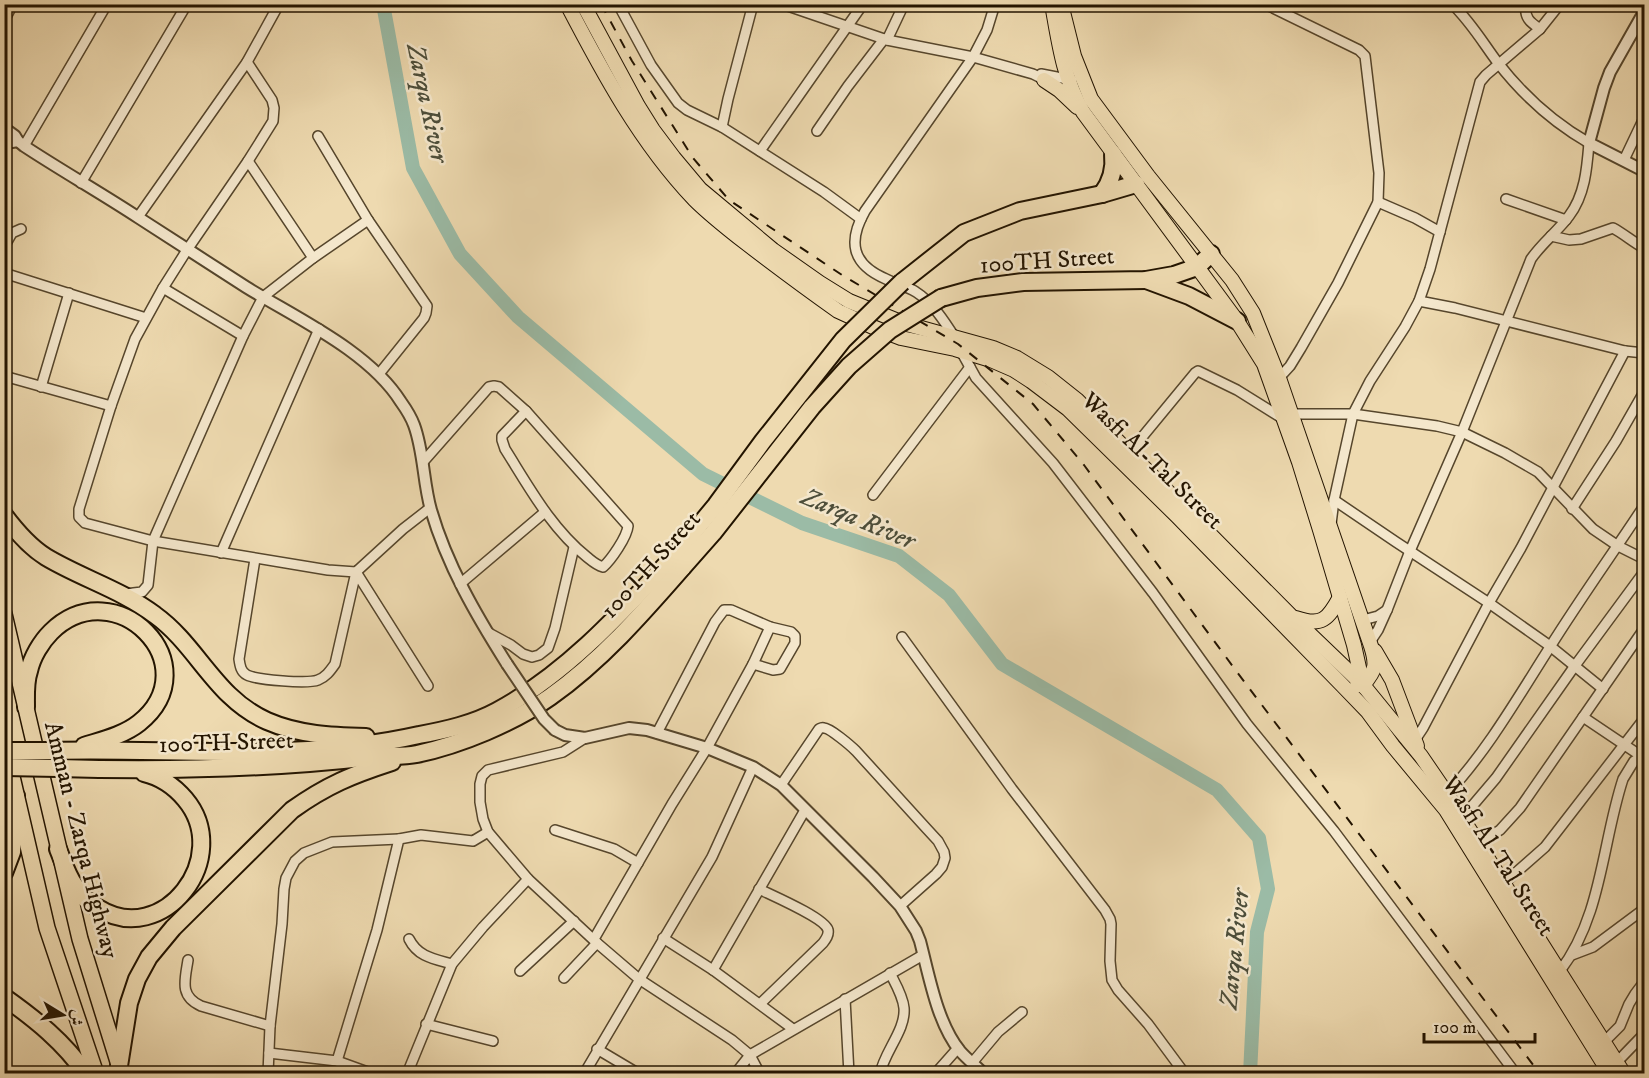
<svg xmlns="http://www.w3.org/2000/svg" width="1649" height="1078" viewBox="0 0 1649 1078" font-family="'IM FELL DW Pica',Amiri,serif">
<style>
.lines{fill:none;stroke-linecap:round;stroke-linejoin:round}
.river{stroke:#9bbba6;stroke-width:14}
.minor-casing{stroke:#56462c;stroke-width:12}
.tertiary-casing{stroke:#56462c;stroke-width:14}
.primary-casing{stroke:#231400;stroke-width:16}
.trunk-casing{stroke:#231400;stroke-width:18}
.motorway-casing{stroke:#231400;stroke-width:20}
.minor{stroke:#f4e7cc;stroke-width:9}
.tertiary{stroke:#f4e7cc;stroke-width:10}
.primary{stroke:#eedab0;stroke-width:14}
.trunk{stroke:#eedab0;stroke-width:15}
.motorway{stroke:#eedab0;stroke-width:16}
.rail{stroke:#231400;stroke-width:2;stroke-dasharray:10 10;stroke-linecap:butt}
.tertiary-bridge-casing{stroke:#56462c;stroke-width:14;stroke-linecap:butt}
.motorway-bridge-casing{stroke:#231400;stroke-width:20;stroke-linecap:butt}
.tertiary-bridge{stroke:#f4e7cc;stroke-width:10}
.motorway-bridge{stroke:#eedab0;stroke-width:16}
.labels{text-anchor:middle;dominant-baseline:central;stroke-width:5;stroke-linejoin:round;paint-order:stroke}
.street-label{font-size:24px;fill:#231400;stroke:#f4e7cc}
.water-label{font-size:26px;font-style:italic;fill:#4d4e3a;stroke:#f4e7cc}
</style>
<rect width="100%" height="100%" fill="#eedab0"/>
<filter id="stains"><feTurbulence type="fractalNoise" baseFrequency=".00333" numOctaves="4"/><feColorMatrix values="0 0 0 0 .2 0 0 0 0 .09 0 0 0 0 .02 0 0 0 .5 -.17"/></filter>
<radialGradient id="worn" r=".72"><stop offset=".6" stop-color="#630" stop-opacity="0"/><stop offset="1" stop-color="#630" stop-opacity=".3"/></radialGradient>
<g class="lines">
<!-- river -->
<polyline class="river" points="383,4 413,168 460,254 518,317 703,474 802,523 899,556 949,595 1002,664 1217,790 1259,838 1268,889 1257,932 1250,1074"/>
<defs>
<g id="minor">
<polyline points="618,4 651,65 678,103 687,110 722,127 824,192 861,219"/>
<polyline points="782,4 887,40 973,57 1033,74 1047,81"/>
<polyline points="1265,4 1359,50 1365,56 1379,173 1378,202 1338,283 1301,348 1290,366 1279,378"/>
<path d="M1526,4C1524,18 1530,22 1540,29"/>
<polyline points="4,21 13,4"/>
<polyline points="887,40 904,4"/>
<polyline points="247,62 272,100 274,108 273,121 248,161 187,250 163,288 135,339 111,406 79,509 79,517 85,523 153,541 328,570 356,572 403,529 430,508"/>
<polyline points="1041,74 1072,80"/>
<polyline points="722,127 728,99 753,4"/>
<polyline points="817,131 848,86 884,39"/>
<polyline points="318,136 368,220 427,306 426,313 424,318 379,374"/>
<polyline points="24,146 107,4"/>
<polyline points="760,151 863,4"/>
<polyline points="1624,160 1644,118"/>
<polyline points="248,161 313,258"/>
<polyline points="81,183 187,4"/>
<polyline points="1506,199 1566,220"/>
<polyline points="1378,202 1415,218 1440,232"/>
<polyline points="138,217 247,62 279,4"/>
<path d="M1551,236L1569,240L1581,239L1613,228C1624,234 1633,242 1644,248"/>
<polyline points="4,247 12,233 21,229"/>
<polyline points="4,273 146,318"/>
<polyline points="163,288 243,336"/>
<polyline points="1419,301 1455,308 1625,351 1644,353"/>
<path d="M955,338C945,322 932,302 916,292C907,286 895,284 886,279C851,264 848,241 865,211L973,57L987,30L995,4"/>
<polyline points="961,351 976,378 1053,463 1153,593 1247,724 1334,831 1516,1074"/>
<polyline points="4,376 111,406"/>
<polyline points="41,387 69,293"/>
<path d="M526,411L628,526C627,537 611,560 603,567C596,565 592,561 587,557C551,528 529,487 505,449L502,440V436Z"/>
<polyline points="1293,414 1353,414 1437,426 1462,432 1505,453 1538,472 1593,529 1618,546 1644,559"/>
<polyline points="1129,453 1195,373 1198,371 1237,390 1285,420"/>
<polyline points="423,462 489,387 494,386 499,387 526,411"/>
<polyline points="873,495 970,367"/>
<polyline points="1334,500 1396,542 1489,603 1550,646 1603,689"/>
<polyline points="1572,509 1616,441 1644,392"/>
<polyline points="1331,524 1334,500 1353,414 1370,381 1405,327 1419,301 1430,269 1480,82 1486,75 1540,29 1560,4"/>
<polyline points="221,553 319,329"/>
<path d="M255,559L239,659C240,666 241,672 247,675C257,680 308,684 318,680C326,677 330,671 335,664L356,572"/>
<polyline points="356,572 428,686"/>
<polyline points="460,584 545,512"/>
<polyline points="125,594 142,592 148,585 153,541 243,336 263,297 313,258 368,220"/>
<polyline points="1363,620 1378,616 1387,610"/>
<polyline points="487,632 511,645 523,654 532,657 539,655 548,648 555,628 574,547"/>
<polyline points="902,637 1012,789 1105,910 1110,919 1111,924 1110,961 1112,980 1118,990 1148,1024 1185,1074"/>
<path d="M1370,642L1378,630L1387,610L1410,551L1462,432L1531,259C1542,243 1558,231 1569,216C1585,195 1587,168 1589,143C1554,123 1523,95 1498,63C1483,43 1471,22 1452,4"/>
<polyline points="1583,717 1641,756"/>
<polyline points="657,733 715,622 724,610 731,610 770,627 791,632 795,636 795,643 780,669 773,670 753,664"/>
<polyline points="585,738 563,752 488,770 482,776 480,784 480,802 483,819 488,832 528,879 597,943 639,979 732,1040 750,1055 760,1074"/>
<polyline points="1415,740 1423,728 1489,603 1521,548 1625,351"/>
<path d="M781,785L819,729C821,728 822,727 824,728C830,728 851,746 856,751L926,828L938,841L944,852L945,858L942,867L936,874L900,906"/>
<path d="M1447,794C1488,750 1518,697 1550,647C1580,599 1613,553 1644,506"/>
<polyline points="1462,818 1496,778 1574,667 1644,572"/>
<polyline points="555,830 614,849 638,863"/>
<polyline points="1478,844 1500,830 1520,808 1644,629"/>
<polyline points="1503,884 1545,847 1644,719"/>
<path d="M759,889C771,895 825,918 828,930C829,935 826,939 823,943L760,1004"/>
<polyline points="663,938 713,970 793,1029"/>
<path d="M409,939C418,957 434,959 452,964"/>
<polyline points="594,939 672,804 707,748 753,664 770,627"/>
<polyline points="1572,955 1593,947 1644,909"/>
<path d="M188,960C185,980 179,996 201,1006L270,1026"/>
<polyline points="713,970 805,810"/>
<polyline points="520,971 574,921"/>
<path d="M1560,971C1602,916 1602,843 1623,779L1634,761L1644,755"/>
<polyline points="564,978 597,943"/>
<polyline points="845,999 849,1074"/>
<polyline points="426,1024 493,1041"/>
<polyline points="1604,1042 1620,1026 1629,1004 1635,994 1644,982"/>
<polyline points="597,1049 639,1074"/>
<polyline points="269,1053 337,1061 373,1074"/>
<polyline points="337,1061 377,930 399,839 421,835 473,841 488,832"/>
<polyline points="1617,1062 1644,1034"/>
<polyline points="972,1063 998,1032 1022,1012"/>
<polyline points="268,1074 270,1026 282,924 284,889 286,878 295,861 304,853 332,842 399,839"/>
<polyline points="407,1074 452,964 483,927 528,879"/>
<polyline points="584,1074 712,857 753,767"/>
<polyline points="735,1074 750,1055 923,955"/>
<path d="M880,1074C884,1052 906,1030 904,1008C903,996 895,983 890,973"/>
<polyline points="935,1074 958,1048"/>
</g>
<g id="tertiary">
<polyline points="1644,12 1610,72 1604,88 1589,143 1644,171"/>
<path d="M4,128L15,136L18,141L24,146C62,171 101,193 139,218C175,241 210,264 246,287C296,318 369,351 401,402C406,409 411,417 414,425C424,452 423,482 431,510C447,565 476,615 507,664"/>
<polyline points="4,138 12,142 18,141"/>
<path d="M555,730L565,735L585,738L629,728L647,730L707,748L753,767L781,785L873,877L900,906L916,931L920,941C929,975 937,1023 960,1051C967,1059 976,1066 984,1074"/>
</g>
<g id="primary">
<path d="M567,4C603,73 640,142 694,199C710,215 728,229 746,243C776,266 807,289 838,311L875,328L901,338L955,349L991,360L1014,370L1031,381L1068,409L1177,516L1343,686L1368,712L1393,746L1446,810L1610,1074"/>
<polyline points="583,4 638,106 653,130 674,158 700,189 773,250 820,283 849,301 903,323 993,348 1017,358 1048,377 1077,400 1291,616 1363,685 1421,756 1447,794 1624,1074"/>
<path d="M1052,4C1059,43 1063,77 1083,112L1237,321L1264,364L1299,462L1320,530L1354,645L1363,686"/>
<path d="M1061,4L1074,56L1091,99L1148,176L1232,280L1253,313L1279,378L1371,646C1377,665 1376,670 1363,685H1357"/>
<polyline points="1044,80 1059,90 1077,107"/>
<path d="M1296,618C1322,627 1328,619 1340,597"/>
<polyline points="1375,651 1392,680 1417,746"/>
</g>
<g id="trunk">
<polyline points="4,614 80,939 120,1068"/>
<polyline points="7,755 47,928 96,1074"/>
</g>
<g id="motorway">
<path d="M1102,194C1111,182 1115,170 1113,154"/>
<polyline points="1146,280 1189,296 1237,321"/>
<polyline points="902,282 964,233 1020,211 1102,194 1136,184"/>
<polyline points="941,298 977,288 1023,282 1146,280 1174,275 1197,267 1211,254"/>
<path d="M4,515C16,531 30,547 46,557C81,578 122,590 155,615C198,646 215,698 267,721C299,735 332,736 366,737"/>
<path d="M26,707C26,695 25,682 29,671C32,657 41,642 51,632C115,569 211,665 139,723C124,735 103,740 84,746"/>
<path d="M53,751C175,748 299,762 419,735C446,730 473,724 497,711C566,674 621,613 674,556"/>
<path d="M58,768C163,771 267,769 371,757C386,755 402,757 417,754C460,745 513,723 550,697C601,661 642,614 683,567"/>
<path d="M58,849C63,861 67,875 75,886C80,895 89,903 98,908C163,949 234,857 185,799C174,786 161,777 144,773"/>
<polyline points="4,873 12,852 16,796"/>
<path d="M4,997C35,1019 64,1042 86,1074"/>
<path d="M119,1066L129,1003L137,979L149,957L173,928L292,810C327,785 352,775 392,762"/>
</g>
</defs>
<!-- minor casing -->
<use href="#minor" class="minor-casing"/>
<!-- tertiary casing -->
<use href="#tertiary" class="tertiary-casing"/>
<!-- primary casing -->
<use href="#primary" class="primary-casing"/>
<!-- trunk casing -->
<use href="#trunk" class="trunk-casing"/>
<!-- motorway casing -->
<use href="#motorway" class="motorway-casing"/>
<!-- minor -->
<use href="#minor" class="minor"/>
<!-- tertiary -->
<use href="#tertiary" class="tertiary"/>
<!-- primary -->
<use href="#primary" class="primary"/>
<!-- trunk -->
<use href="#trunk" class="trunk"/>
<!-- motorway -->
<use href="#motorway" class="motorway"/>
<!-- rail -->
<polyline class="rail" points="601,4 632,61 693,158 729,200 842,275 958,344 1033,404 1084,465 1237,672 1540,1074"/>
<defs>
<polyline id="tertiary-bridge" points="507,664 544,719 555,730"/>
<g id="motorway-bridge">
<polyline points="674,556 716,505 763,441 843,340 902,282"/>
<polyline points="683,567 713,533 812,407 849,366 890,330 941,298"/>
<polyline points="4,751 53,751"/>
<polyline points="4,767 58,768"/>
</g>
</defs>
<!-- tertiary-bridge casing -->
<use href="#tertiary-bridge" class="tertiary-bridge-casing"/>
<!-- motorway-bridge casing -->
<use href="#motorway-bridge" class="motorway-bridge-casing"/>
<!-- tertiary-bridge -->
<use href="#tertiary-bridge" class="tertiary-bridge"/>
<!-- motorway-bridge -->
<use href="#motorway-bridge" class="motorway-bridge"/>
</g>
<g class="labels">
<!-- street labels -->
<g class="street-label">
<text transform="translate(1047 261) rotate(-4)">100TH Street</text>
<text transform="translate(1152 461) rotate(44)">Wasfi Al-Tal Street</text>
<text transform="translate(651 565) rotate(-48)">100TH Street</text>
<text transform="translate(226 743) rotate(-2)">100TH Street</text>
<text transform="translate(81 840) rotate(76)">Amman - Zarqa Highway</text>
<text transform="translate(1498 856) rotate(57)">Wasfi Al-Tal Street</text>
</g>
<!-- water labels -->
<g class="water-label">
<text transform="translate(427 103) rotate(78)">Zarqa River</text>
<text transform="translate(858 519) rotate(23)">Zarqa River</text>
<text transform="translate(1235 949) rotate(-84)">Zarqa River</text>
</g>
</g>
<!-- margin -->
<rect width="1649" height="1078" fill="none" stroke="#eedab0" stroke-width="24"/>
<rect x="6" y="6" width="1637" height="1066" fill="none" stroke="#231400" stroke-width="3"/>
<rect x="12" y="12" width="1625" height="1054" fill="none" stroke="#231400" stroke-width="1.5"/>
<!-- north arrow -->
<g transform="translate(63 1015) rotate(101)" stroke="#f4e7cc" stroke-width="4.5" paint-order="stroke">
<path d="M0-4.5L10 22L0 15L-10 22Z" fill="#231400"/>
<text y="-9" font-size="16" font-weight="bold" text-anchor="middle" fill="#231400">ش</text>
</g>
<!-- scale -->
<path d="M1424 1033v9h111v-9" fill="none" stroke="#231400" stroke-width="3"/>
<text x="1433" y="1033" font-size="18" fill="#231400" stroke="#f4e7cc" stroke-width="4.5" paint-order="stroke">100 m</text>
<rect width="100%" height="100%" filter="url(#stains)"/>
<rect width="100%" height="100%" fill="url(#worn)"/>
</svg>
